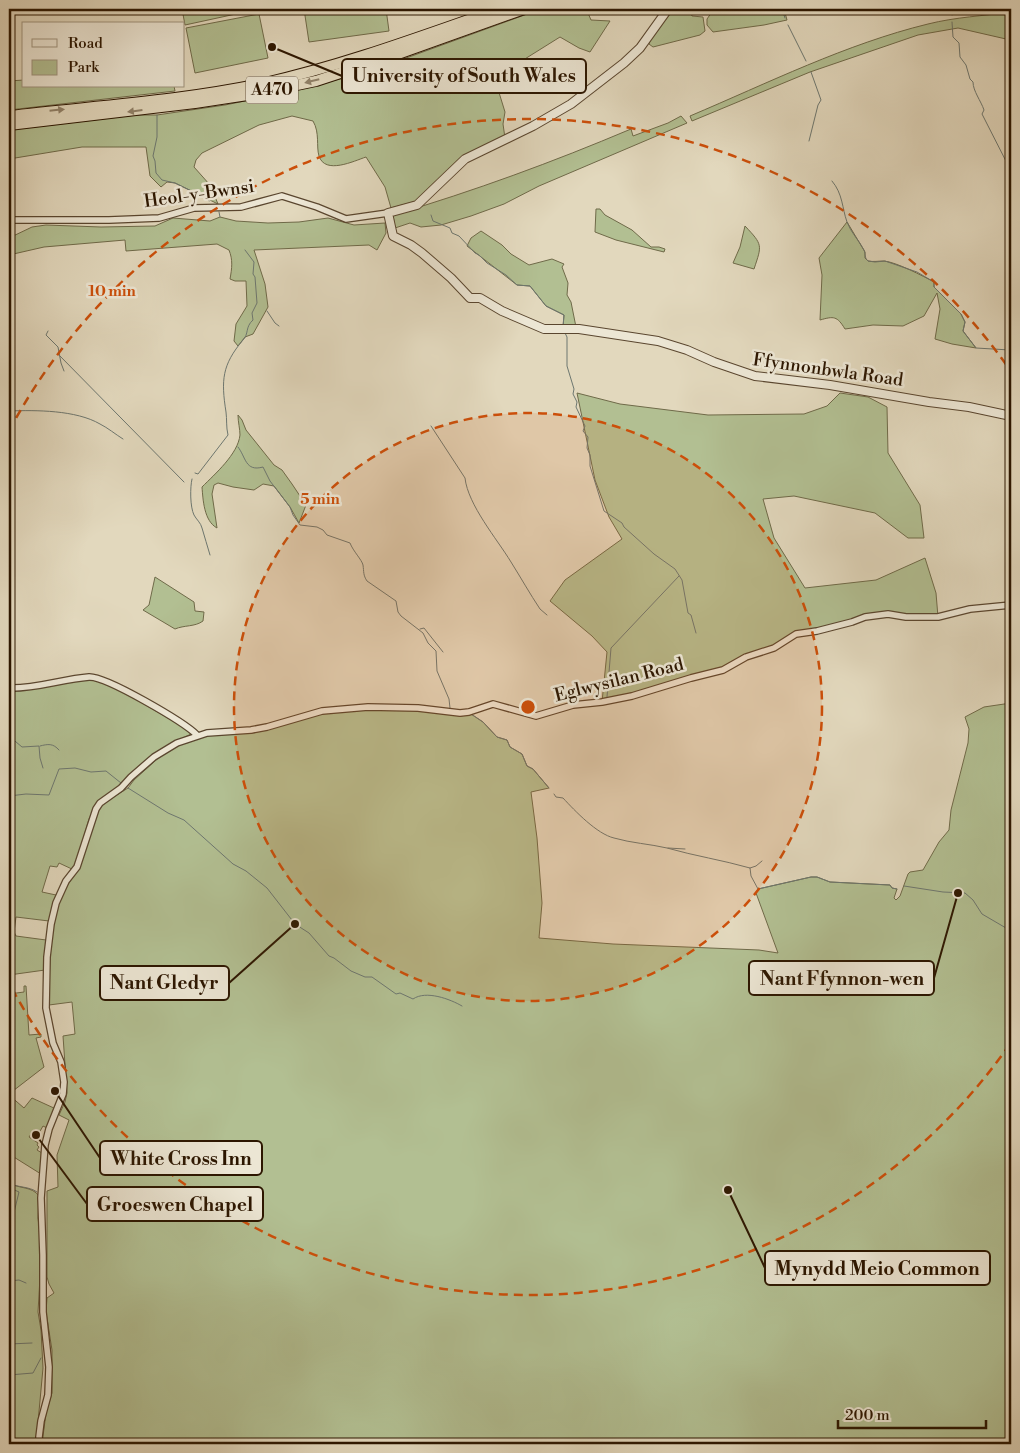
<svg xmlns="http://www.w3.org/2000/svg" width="1020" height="1453" viewBox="0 0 1020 1453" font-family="'Libre Bodoni',serif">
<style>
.green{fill:#b2bf92;stroke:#6f6a49}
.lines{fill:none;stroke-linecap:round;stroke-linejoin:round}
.stream{stroke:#6d7770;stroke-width:1}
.minor-casing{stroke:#5a462f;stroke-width:8}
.tertiary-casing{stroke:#5a462f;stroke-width:10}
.trunk-casing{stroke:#2c1600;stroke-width:12}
.minor{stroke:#ece6d4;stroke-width:5.5}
.tertiary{stroke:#ece6d4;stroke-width:8}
.trunk{stroke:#e2d8bd;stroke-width:10}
.oneway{fill:#908168}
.ring{fill:none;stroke:#cc4f0a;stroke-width:2.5;stroke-dasharray:9 6}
.labels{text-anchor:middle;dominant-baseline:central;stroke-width:5;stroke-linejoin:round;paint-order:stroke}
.shield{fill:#ece6d4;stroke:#665440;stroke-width:1}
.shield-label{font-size:16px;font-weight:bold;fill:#2c1600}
.street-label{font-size:18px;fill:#2c1600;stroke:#ece6d4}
.centre{fill:#cc4f0a;stroke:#ece6d4;stroke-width:2.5}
.ring-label{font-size:15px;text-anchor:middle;font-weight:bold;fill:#cc4f0a;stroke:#ece6d4;stroke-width:5;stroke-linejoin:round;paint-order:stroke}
.leader{fill:none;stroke:#2c1600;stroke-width:2}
.callout-dot{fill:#2c1600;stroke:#ece6d4;stroke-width:2}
.callout{fill:#ece6d4;stroke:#2c1600;stroke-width:2}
.callout-label{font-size:19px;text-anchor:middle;font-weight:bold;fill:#2c1600}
</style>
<rect width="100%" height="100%" fill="#e2d8bd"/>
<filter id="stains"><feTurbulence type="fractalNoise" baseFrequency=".004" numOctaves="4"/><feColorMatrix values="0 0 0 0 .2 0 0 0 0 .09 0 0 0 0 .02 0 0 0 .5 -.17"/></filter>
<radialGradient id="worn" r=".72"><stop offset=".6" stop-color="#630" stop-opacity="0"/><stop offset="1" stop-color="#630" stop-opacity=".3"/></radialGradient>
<!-- green -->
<g class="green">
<polygon points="182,9 259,9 185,25"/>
<polygon points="304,9 386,9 389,31 309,42"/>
<path d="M541,9H590L588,13L591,20L610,21L590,52L579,48L560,37L512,67L493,73L505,112L503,124L505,138L476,150L420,200L391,208L385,187L366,157C354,161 325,175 319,156C316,146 320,133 313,121L292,116L259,125L202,153L196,160L194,167L210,185L218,204L175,183L167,182L161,187L150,176L146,147H82L9,159V130L136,115H157L225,105L290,92L351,76L409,57Z"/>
<polygon points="671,9 689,9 692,16 703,17 705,31 700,35 653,47 649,44 651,37"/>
<polygon points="714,9 784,9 787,20 764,25 713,32 707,25 707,19"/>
<path d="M1011,12V38L1006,39L958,28L918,35L810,72L692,121L690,116C768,83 846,44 928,24C956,17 983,16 1011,12Z"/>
<polygon points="259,14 268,58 195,73 186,28"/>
<polygon points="24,80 24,86 174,86 175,91 9,110 9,81"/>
<path d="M681,116L687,123L539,186L504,204L471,216L441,225L421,227L410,223L395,228L393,215C474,191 553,162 631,129L633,136L668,123Z"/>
<polygon points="596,209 600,209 605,215 632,230 651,247 659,247 665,249 664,252 616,240 595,232"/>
<path d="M220,217L236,221L268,223L299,222L328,218L354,225L385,223L386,233L377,250L369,245L254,250L265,284L268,307L253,334L245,337L238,346L234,341L236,324L247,306L246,281H235L230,279C232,268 233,260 229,250L217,244L126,251L125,240L44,247L9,255V238L32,227L46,225L101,227L155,226L173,218L210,221Z"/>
<path d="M847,222L865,252V258L868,261C874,262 878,261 884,261C896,262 923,276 934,282V287L961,314L965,322L963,331L976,348L952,344L935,339L940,309L937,293L924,316L903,326L873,325L845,329C837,316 834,316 820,320L822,275L819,258Z"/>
<path d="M745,226C763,245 762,245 754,269L733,263L740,247Z"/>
<polygon points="481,231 502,245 511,254 529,265 552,259 564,264 562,267 568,283 567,295 571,302 576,327 563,327 564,315 546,306 530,286 517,285 467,246 471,238"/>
<polygon points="577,393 620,404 708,415 804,414 827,406 840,393 868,397 887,407 888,453 920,505 924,538 908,538 875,513 794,496 763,499 774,538 805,588 876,580 925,558 936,593 938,617 873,616 796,634 774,648 723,670 602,702 607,652 592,636 550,601 565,580 622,539 609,517 595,480"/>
<path d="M238,415L242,420L246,430L274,465L282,470L292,484L306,505L299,523L290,507L274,486L263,484L254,490L233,487L218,483L214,485L212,494L217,528C204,521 203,500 202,487C215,474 238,454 240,435C240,429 238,422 238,415Z"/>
<path d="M155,577L194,602L195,611L204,612L203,621C195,627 184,625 175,629L143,610L149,605Z"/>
<polygon points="90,679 115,687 190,731 191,734 163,748 146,760 118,787 96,805 89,819 74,870 59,863 57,867 50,866 42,892 56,895 49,921 16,917 14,932 16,936 46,940 45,970 9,975 9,690"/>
<polygon points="1011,703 1011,1444 42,1444 46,1413 52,1393 52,1350 46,1312 47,1298 54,1293 49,1284 47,1277 47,1191 58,1187 57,1155 69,1120 59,1115 65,1102 67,1093 63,1036 75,1034 72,1002 49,1005 50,940 58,903 67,886 80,867 87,839 98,809 104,803 128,788 134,780 165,752 182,743 187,743 197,737 259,730 312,715 337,711 371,709 415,710 461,716 471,714 483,722 497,737 507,740 510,747 522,754 527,766 533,769 549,788 531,792 537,838 542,903 539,938 613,944 759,950 778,953 756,893 758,889 811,877 817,877 830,882 890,885 892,888 897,889 894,898 896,900 900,896 908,874 910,872 923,870 939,842 949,830 951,810 968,743 969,729 965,717 984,707"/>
<polygon points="24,986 26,986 29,1035 41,1034 41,1037 36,1038 44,1067 9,1094 9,994 24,992"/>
<polygon points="9,1095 24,1108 32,1098 56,1109 47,1128 43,1126 39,1133 34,1130 29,1137 38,1143 37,1145 39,1147 37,1150 42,1153 41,1174 9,1154 9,1132 11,1128 9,1126"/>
<path d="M9,1183C19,1189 32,1186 39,1196L38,1218L41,1241V1260L38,1312L41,1330L43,1368L36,1444H9Z"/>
</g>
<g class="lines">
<!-- stream -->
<g class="stream">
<polyline points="568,9 570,9"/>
<polyline points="782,9 785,18"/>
<polyline points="951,9 952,15"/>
<path d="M952,22L953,37L959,43L960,57L966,65L970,79L973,82C973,91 981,101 984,110L982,114L1011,171"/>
<polyline points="788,25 806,61"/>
<polyline points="157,115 157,137 153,156 155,161 156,173 162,180 175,183 208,199 209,201"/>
<polyline points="809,141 818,105 821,100 811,72"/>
<path d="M832,181C843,194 842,208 847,222C851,233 859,240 864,250C866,255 864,257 868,261L875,262L885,261L917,272L934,282V287L961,314L965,322L963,331L976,348L1010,350L1011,352"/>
<polyline points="219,212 220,217"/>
<polyline points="431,215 433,221 450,228 452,233 459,236 475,253 479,255 487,263 506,275 517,285 530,286 546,306 564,315 563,327"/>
<polyline points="267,311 275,323 279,326"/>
<polyline points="48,331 46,335 58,347 61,363 64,371"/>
<polyline points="565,333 567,337 567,366 574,389 573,394 577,402 576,407 585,426 583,431 588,437 587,448 590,455 590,466 604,511 622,523 624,527 654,554 675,569 682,580 688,613 691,615 696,633"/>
<polyline points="59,355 184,482"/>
<path d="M9,411C36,410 76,410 100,424C108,428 115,434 123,439"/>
<path d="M431,426L465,478C468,505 497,539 511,562C521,578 530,594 540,609L547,615"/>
<path d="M238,447C246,457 245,472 263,467L270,481L290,507L293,515L300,525L317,527L323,530L327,535L350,543C353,551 362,560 363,565C364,572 363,575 367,581L396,601L398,612L401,616L423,633L428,643L436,651L437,671L449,699L450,708"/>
<path d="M195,473L198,474L228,435C226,427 227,419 226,412C221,380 222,365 243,340C249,334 245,327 253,320L252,313L257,303L255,277L253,274L254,262L245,250"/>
<path d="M192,479C190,487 190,507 194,515C196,519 201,523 202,528C205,537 207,546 210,555"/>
<polyline points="420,629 424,628 443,652"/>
<polyline points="607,697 611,648 679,576"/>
<polyline points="471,714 483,722 497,737 507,740 510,747 522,754 527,766 533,769 549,788"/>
<polyline points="9,736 22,747 39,746 40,758 43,768"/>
<path d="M40,746C48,744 53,743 59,750"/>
<path d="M128,788L168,813L184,820L233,864L246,871L267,888L295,924L309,933L329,956L334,958L351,971L365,977H372L396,994L400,993L413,999C426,990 450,999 462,1006"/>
<path d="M554,794L556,797L563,798C575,811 597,834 614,838C631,843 650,844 667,848C695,856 722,860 750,868L751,876L758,889L811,877H817L830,882L890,885L892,888L897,889"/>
<polyline points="9,796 26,794 49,795 59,769 75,768 91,772 106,771 121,783"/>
<polyline points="668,848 685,849"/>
<polyline points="750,868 756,866 762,861"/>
<polyline points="904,886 943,892 965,893 973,900 982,914 1006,928 1011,933"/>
<path d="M9,1183C18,1188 29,1186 37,1192"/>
<polyline points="9,1233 19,1192 10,1188"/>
<polyline points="9,1281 19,1280 26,1283"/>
<polyline points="9,1344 32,1343"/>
<polyline points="9,1375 33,1373 41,1358"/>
<polyline points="9,1408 13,1408"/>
</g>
<defs>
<g id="minor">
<polyline points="9,220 109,220 159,218 194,208 241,207 282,196 317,207 346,219 388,213"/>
<path d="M9,688C36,689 62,679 89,677C106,676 184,722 197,735"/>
<polyline points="40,1444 39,1437 41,1421 48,1395 49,1367 43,1312 43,1255 41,1198 45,1145 49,1129 63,1094 64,1082 61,1062 53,1043 46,1008 47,957 51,924 56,903 66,881 77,867 96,809 100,803 121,788 131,777 154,757 177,743 207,733 251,730 267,727 322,711 368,707 418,708 460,713 469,712 493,704 536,716 573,705 602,702 632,696 691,678 723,670 746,657 774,648 796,634 817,631 852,622 865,617 888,614 906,617 938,617 970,609 1011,605"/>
</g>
<polyline id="tertiary" points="668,9 640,48 624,63 571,104 533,126 465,159 417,205 388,213 393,236 411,245 422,253 451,278 470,298 480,298 502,311 544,329 579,329 658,341 687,350 714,362 755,376 830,385 929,402 969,407 1011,416"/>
<g id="trunk">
<path d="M9,116C94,106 181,101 265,83C345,65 422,36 500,9"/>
<polyline points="9,125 195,103 254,94 316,81 395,55 524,9"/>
</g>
</defs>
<!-- minor casing -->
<use href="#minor" class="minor-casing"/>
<!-- tertiary casing -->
<use href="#tertiary" class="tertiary-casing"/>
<!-- trunk casing -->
<use href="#trunk" class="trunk-casing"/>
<!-- minor -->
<use href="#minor" class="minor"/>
<!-- tertiary -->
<use href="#tertiary" class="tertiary"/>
<!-- trunk -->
<use href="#trunk" class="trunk"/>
</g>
<!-- one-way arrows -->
<defs><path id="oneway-solid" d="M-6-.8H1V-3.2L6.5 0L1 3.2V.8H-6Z" transform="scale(1.25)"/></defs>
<g class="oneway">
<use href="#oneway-solid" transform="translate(312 81) rotate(166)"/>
<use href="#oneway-solid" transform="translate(57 110) rotate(-6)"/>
<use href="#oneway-solid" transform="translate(135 111) rotate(173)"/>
</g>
<!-- distance rings -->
<circle cx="528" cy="707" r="294" fill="#cc4f0a" fill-opacity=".12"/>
<g class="ring">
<circle cx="528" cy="707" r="294"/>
<path d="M1010 1044A588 588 0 0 1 9 983M9 431A588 588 0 0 1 1010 370"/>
</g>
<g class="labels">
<!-- shield labels -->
<rect class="shield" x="246" y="76.5" width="52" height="27" rx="4"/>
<g class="shield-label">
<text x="272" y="90">A470</text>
</g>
<!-- street labels -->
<g class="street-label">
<text transform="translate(199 194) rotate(-8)">Heol-y-Bwnsi</text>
<text transform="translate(828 370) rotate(8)">Ffynnonbwla Road</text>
<text transform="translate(619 680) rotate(-14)">Eglwysilan Road</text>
</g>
</g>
<circle cx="528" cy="707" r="8" class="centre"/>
<g class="ring-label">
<text x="112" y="296">10 min</text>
<text x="320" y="504">5 min</text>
</g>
<!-- callouts -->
<path class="leader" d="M272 47L342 76M958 893L934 978M295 924L229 983M55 1091L100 1158M36 1135L87 1204M728 1190L765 1268"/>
<g class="callout-dot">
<circle cx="272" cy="47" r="5"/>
<circle cx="958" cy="893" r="5"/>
<circle cx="295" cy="924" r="5"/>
<circle cx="55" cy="1091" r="5"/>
<circle cx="36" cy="1135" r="5"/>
<circle cx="728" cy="1190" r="5"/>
</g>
<g class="callout">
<rect x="342" y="59" width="244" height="34" rx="5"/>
<rect x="749" y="961" width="185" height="34" rx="5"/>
<rect x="100" y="966" width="129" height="34" rx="5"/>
<rect x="100" y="1141" width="162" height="34" rx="5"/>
<rect x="87" y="1187" width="176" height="34" rx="5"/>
<rect x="765" y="1251" width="225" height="34" rx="5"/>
</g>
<g class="callout-label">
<text x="464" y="82">University of South Wales</text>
<text x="842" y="985">Nant Ffynnon-wen</text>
<text x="164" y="989">Nant Gledyr</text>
<text x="181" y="1165">White Cross Inn</text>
<text x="175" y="1211">Groeswen Chapel</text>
<text x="877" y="1275">Mynydd Meio Common</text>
</g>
<!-- margin -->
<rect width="1020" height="1453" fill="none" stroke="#e2d8bd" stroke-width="30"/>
<rect x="10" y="10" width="1000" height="1433" fill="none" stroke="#2c1600" stroke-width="2.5"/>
<rect x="15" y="15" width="990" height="1423" fill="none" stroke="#2c1600"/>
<!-- legend -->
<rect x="22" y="22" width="162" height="65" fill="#ece6d4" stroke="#9f937f"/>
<rect x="32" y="39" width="25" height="8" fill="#ece6d4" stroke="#9f937f"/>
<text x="68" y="48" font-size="15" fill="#2c1600">Road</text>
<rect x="32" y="60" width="25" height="15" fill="#b2bf92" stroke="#9f937f"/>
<text x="68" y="72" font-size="15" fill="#2c1600">Park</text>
<!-- scale -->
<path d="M838 1420v8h148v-8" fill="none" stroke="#2c1600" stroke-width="2.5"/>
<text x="845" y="1420" font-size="15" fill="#2c1600" stroke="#ece6d4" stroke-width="4" paint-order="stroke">200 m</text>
<rect width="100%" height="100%" filter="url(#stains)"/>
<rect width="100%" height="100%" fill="url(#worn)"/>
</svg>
